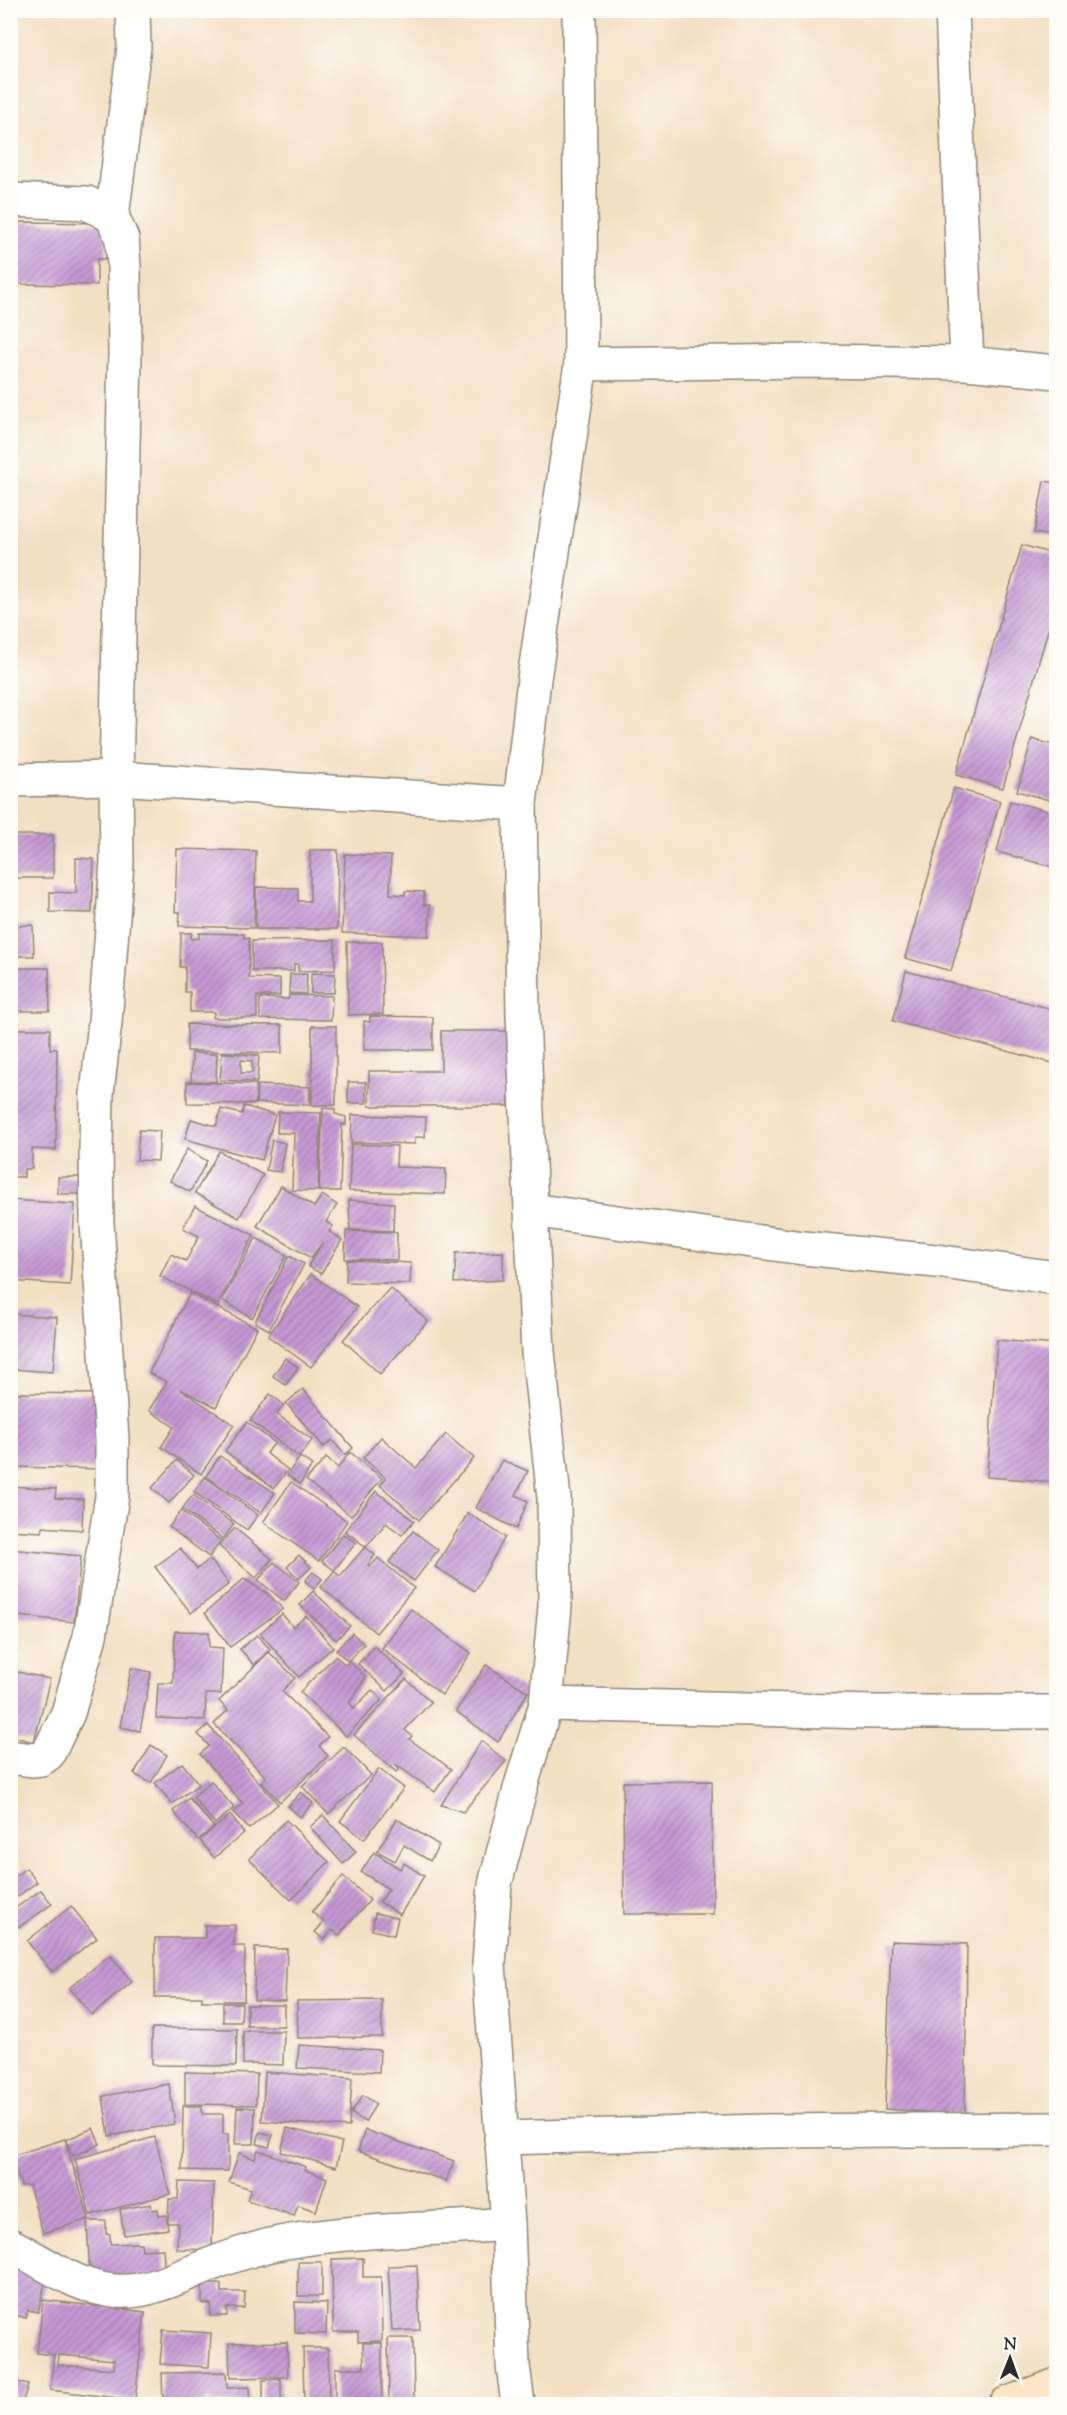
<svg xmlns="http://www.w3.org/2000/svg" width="1067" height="2415" viewBox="0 0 1067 2415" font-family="'Sorts Mill Goudy',serif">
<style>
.building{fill:url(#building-hatch);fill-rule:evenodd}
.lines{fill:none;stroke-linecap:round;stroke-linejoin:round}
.street-casing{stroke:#8f8676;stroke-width:36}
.secondary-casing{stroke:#8f8676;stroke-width:36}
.street{stroke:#fff;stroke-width:33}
.secondary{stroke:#fde5c5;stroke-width:33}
</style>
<defs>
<pattern id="building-hatch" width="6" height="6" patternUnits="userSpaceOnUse" patternTransform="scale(1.5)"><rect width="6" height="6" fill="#c598d4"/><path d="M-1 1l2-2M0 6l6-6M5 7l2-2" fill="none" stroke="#a07cac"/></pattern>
</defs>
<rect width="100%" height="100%" fill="#fdfcf7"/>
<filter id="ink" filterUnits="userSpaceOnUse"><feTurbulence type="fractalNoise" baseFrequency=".0167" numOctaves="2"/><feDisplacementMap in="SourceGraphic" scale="12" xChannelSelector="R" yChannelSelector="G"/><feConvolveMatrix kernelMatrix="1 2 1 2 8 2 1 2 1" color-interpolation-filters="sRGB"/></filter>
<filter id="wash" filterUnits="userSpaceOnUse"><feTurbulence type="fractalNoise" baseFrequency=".008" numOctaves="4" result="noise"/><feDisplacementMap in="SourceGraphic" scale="24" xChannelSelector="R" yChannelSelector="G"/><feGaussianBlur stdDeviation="1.35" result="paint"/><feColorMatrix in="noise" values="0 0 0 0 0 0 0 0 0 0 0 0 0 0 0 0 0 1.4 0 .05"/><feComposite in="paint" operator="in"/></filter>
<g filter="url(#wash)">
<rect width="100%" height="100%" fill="#f3e0c2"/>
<g id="blocks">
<!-- building -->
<g class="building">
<polygon points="15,222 107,223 106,259 97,259 97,285 14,284"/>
<polygon points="1044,481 1056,483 1056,537 1034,533"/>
<polygon points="1022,545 1056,555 1056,602 1003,788 956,775"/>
<polygon points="1032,739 1056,746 1056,802 1017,791"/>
<polygon points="954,788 1000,801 951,971 905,958"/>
<polygon points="1010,801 1056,813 1056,868 997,852"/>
<rect x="10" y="835" width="43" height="43"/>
<polygon points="177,849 256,851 254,928 179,926 180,912 175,912"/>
<polygon points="310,850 338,850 337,929 256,929 256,887 298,888 298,901 310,901"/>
<polygon points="345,854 391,856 390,894 405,895 405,891 424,892 424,905 430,905 429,936 342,933"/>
<polygon points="76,858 94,859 92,913 50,912 50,892 76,893"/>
<polygon points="33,925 34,956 10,956 10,926"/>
<polygon points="181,933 191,933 191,939 199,938 199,933 244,934 244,938 249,938 249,978 280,979 280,996 257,996 257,1018 213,1018 214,1012 190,1012 190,992 185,992 185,967 180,967"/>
<polygon points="335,940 335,970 298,971 298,964 294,964 294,971 252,971 252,941"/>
<polygon points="347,942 382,942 383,1014 348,1015"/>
<polygon points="17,968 49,968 50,1011 10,1011 10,977 16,977"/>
<polygon points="906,971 1056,1010 1056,1064 893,1021"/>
<polygon points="311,973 335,974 334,993 311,993"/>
<polygon points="290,974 307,974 306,994 289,993"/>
<polygon points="289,995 332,996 331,1020 260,1019 260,998 289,999"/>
<polygon points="370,1016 433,1017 433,1050 364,1050 364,1021 370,1022"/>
<polygon points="187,1024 282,1025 282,1053 187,1051"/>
<rect x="312" y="1026" width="24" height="79"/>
<polygon points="10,1029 50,1029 50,1049 57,1049 56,1150 32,1149 32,1169 24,1169 24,1177 10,1177"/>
<polygon points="441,1031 509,1031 509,1106 369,1106 369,1071 441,1071"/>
<polygon points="192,1053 217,1054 216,1082 191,1081"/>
<path d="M222,1053L259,1055L257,1082L220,1080ZM241,1060L252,1061V1073H241Z"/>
<polygon points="187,1082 256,1084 256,1104 187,1103"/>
<rect x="348" y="1082" width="18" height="21"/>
<polygon points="257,1085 310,1087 310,1105 256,1103"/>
<polygon points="244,1106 275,1115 262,1160 185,1139 191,1119 216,1126 221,1109 242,1114"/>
<polygon points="323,1108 335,1109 335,1114 346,1117 346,1125 342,1124 340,1191 319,1191"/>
<polygon points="278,1112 321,1113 318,1191 292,1190 294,1133 277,1133"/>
<polygon points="352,1115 426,1117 425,1137 415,1137 415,1144 351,1142"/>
<polygon points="139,1130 160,1131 158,1161 137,1160"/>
<polygon points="272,1140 285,1143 280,1172 266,1170"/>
<polygon points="351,1144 397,1146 396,1167 446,1169 445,1194 349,1191"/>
<polygon points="187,1149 207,1161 190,1192 170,1181"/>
<polygon points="219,1151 263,1175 239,1218 195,1193"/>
<rect x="58" y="1177" width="23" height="17"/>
<polygon points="281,1186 314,1207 322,1195 337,1205 326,1222 333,1226 329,1231 342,1240 321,1274 308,1266 323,1242 311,1258 257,1226"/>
<polygon points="10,1200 75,1204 70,1285 10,1281"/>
<polygon points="349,1200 394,1203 393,1231 350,1230"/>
<polygon points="195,1206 254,1235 218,1305 160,1276 171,1254 186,1261 199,1236 183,1228"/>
<polygon points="346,1231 397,1232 397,1260 345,1259"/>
<polygon points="256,1238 287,1255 252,1318 222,1300"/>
<polygon points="503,1252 503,1280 454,1283 456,1253"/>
<polygon points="289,1256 304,1264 269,1330 255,1322"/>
<polygon points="347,1260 411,1263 410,1284 346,1282"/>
<polygon points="311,1274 357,1307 311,1367 268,1336"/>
<polygon points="390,1288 428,1321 380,1374 343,1340"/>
<polygon points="190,1293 257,1328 216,1407 180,1389 234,1425 201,1474 161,1447 174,1427 149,1410 167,1382 149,1373"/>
<polygon points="10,1314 57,1317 53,1372 10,1369"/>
<polygon points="997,1340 1056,1345 1056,1482 987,1477"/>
<polygon points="285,1358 298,1367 286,1385 273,1376"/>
<polygon points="303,1389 353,1448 345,1455 332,1440 324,1447 286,1403"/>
<polygon points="10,1393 102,1394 101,1469 10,1467"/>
<polygon points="270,1394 284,1405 277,1414 312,1440 299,1457 250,1420"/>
<polygon points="247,1422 275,1443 266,1453 288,1470 274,1488 225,1451"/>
<polygon points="446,1434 474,1458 419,1520 380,1485 386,1478 363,1458 381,1437 416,1468"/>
<polygon points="350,1452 382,1478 351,1516 306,1480 326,1458 338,1468"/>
<polygon points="220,1456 275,1493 261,1513 206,1476"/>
<polygon points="300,1457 312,1465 300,1484 287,1475"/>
<polygon points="177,1460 194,1475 169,1503 152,1488"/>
<polygon points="502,1460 528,1471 516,1495 528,1501 516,1529 476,1508"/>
<polygon points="205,1477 258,1515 247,1530 194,1492"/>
<polygon points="291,1482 347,1521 319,1561 263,1522"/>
<polygon points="10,1486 56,1489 55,1498 83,1499 82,1530 43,1527 42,1532 10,1530"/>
<polygon points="376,1491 414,1521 402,1535 386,1523 366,1547 345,1531"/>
<polygon points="193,1495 234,1524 223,1539 182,1509"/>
<polygon points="181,1511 221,1541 209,1557 169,1527"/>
<polygon points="468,1513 505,1537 475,1591 435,1567"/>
<polygon points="235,1528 272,1559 256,1578 219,1546"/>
<polygon points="413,1531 438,1550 414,1581 389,1562"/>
<polygon points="343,1534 356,1543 334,1570 322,1561"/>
<polygon points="365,1547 375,1555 368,1565 370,1567 378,1558 414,1588 376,1633 321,1587 334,1571 340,1576"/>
<polygon points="180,1548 197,1569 210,1559 229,1584 191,1613 155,1567"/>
<polygon points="10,1549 81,1556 74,1622 10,1615"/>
<polygon points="299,1555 311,1567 299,1579 287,1567"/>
<polygon points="274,1562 299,1582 284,1601 258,1580"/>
<polygon points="313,1572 322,1579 314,1589 305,1581"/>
<polygon points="244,1579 268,1594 283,1609 230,1647 205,1613"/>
<polygon points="313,1591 350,1626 336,1640 300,1605"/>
<polygon points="411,1609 471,1653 442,1695 382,1648"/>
<polygon points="282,1614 293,1627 306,1616 333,1647 299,1677 260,1633"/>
<polygon points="175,1631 209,1632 209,1647 223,1648 221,1694 206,1694 205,1720 156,1718 158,1683 173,1683"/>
<polygon points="352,1633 364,1644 348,1661 336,1650"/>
<polygon points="257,1635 270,1649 254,1665 240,1649"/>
<polygon points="374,1646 404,1674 387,1691 358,1664"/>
<polygon points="269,1652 295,1678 282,1691 328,1737 319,1746 328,1756 280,1802 261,1782 266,1777 214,1724 228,1710 219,1701"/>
<polygon points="335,1656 346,1665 349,1661 366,1677 349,1703 354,1708 372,1690 382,1700 346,1736 300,1692"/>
<polygon points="486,1665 528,1692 498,1742 456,1711"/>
<polygon points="131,1668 151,1672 140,1731 120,1727"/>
<polygon points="18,1672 50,1679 34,1742 10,1736 10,1702"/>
<polygon points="406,1679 431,1702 405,1730 412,1736 409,1739 451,1769 435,1792 395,1764 399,1769 396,1772 354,1735"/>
<polygon points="208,1725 278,1804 249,1829 233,1812 243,1804 200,1754 209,1746 198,1734"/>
<polygon points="481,1741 506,1761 463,1812 441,1805"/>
<polygon points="151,1745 167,1755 151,1783 134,1774"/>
<polygon points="344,1747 371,1775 328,1814 302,1786"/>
<polygon points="182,1763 199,1784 172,1804 155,1783"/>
<polygon points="379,1769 404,1788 364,1839 340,1821"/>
<polygon points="211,1781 234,1808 215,1824 193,1797"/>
<polygon points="712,1781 713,1914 624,1914 623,1782"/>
<polygon points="301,1792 313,1803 300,1817 288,1806"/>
<polygon points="189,1798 214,1827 198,1840 173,1811"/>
<polygon points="230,1815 244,1833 214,1858 200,1840"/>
<polygon points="323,1815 356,1852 343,1864 310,1827"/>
<polygon points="397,1819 439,1845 430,1861 404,1845 395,1861 377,1851"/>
<polygon points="286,1820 329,1862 291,1900 249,1859"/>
<polygon points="374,1852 400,1869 404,1863 424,1876 400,1915 380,1902 389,1889 361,1872"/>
<polygon points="26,1868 37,1882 10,1902 10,1880"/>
<polygon points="343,1876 370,1900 339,1935 332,1930 324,1940 315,1932 324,1922 312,1912"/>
<polygon points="41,1890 52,1904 19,1927 10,1916 10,1912"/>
<polygon points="71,1906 97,1938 52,1972 27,1941"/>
<polygon points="375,1913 398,1918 394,1935 372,1930"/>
<polygon points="205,1925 235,1925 234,1946 245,1946 244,2001 202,2001 202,1997 155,1997 155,1938 205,1938"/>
<polygon points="891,1941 967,1944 965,2115 885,2109"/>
<polygon points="255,1948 287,1949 285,2001 254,2000"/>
<polygon points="110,1955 132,1982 92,2015 69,1988"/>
<polygon points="382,2000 382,2037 298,2038 297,2001"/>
<polygon points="223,2003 242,2003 241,2022 223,2022"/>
<rect x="247" y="2005" width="37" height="21"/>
<polygon points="152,2028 237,2029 236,2066 152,2065"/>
<polygon points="243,2031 284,2031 283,2065 243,2064"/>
<polygon points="299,2045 380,2050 379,2072 297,2068"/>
<polygon points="185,2072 257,2074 256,2105 185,2104"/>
<polygon points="265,2072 352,2078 349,2127 262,2121"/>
<polygon points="169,2084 175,2124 109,2136 103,2096"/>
<polygon points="363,2095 376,2104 365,2122 351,2113"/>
<polygon points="183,2106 202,2106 202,2114 223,2114 223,2134 228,2134 228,2171 182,2170"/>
<polygon points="237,2107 255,2108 254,2144 235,2144"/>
<polygon points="93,2128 100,2144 73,2156 66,2140"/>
<polygon points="287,2128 342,2142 336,2167 281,2152"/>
<polygon points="365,2130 454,2161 446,2181 358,2151"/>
<polygon points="260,2132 273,2135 269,2147 257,2144"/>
<polygon points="155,2137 170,2194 90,2215 75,2159"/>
<polygon points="65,2139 89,2219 43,2233 29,2185 21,2186 11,2156"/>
<polygon points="258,2150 306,2167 305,2170 327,2178 316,2211 298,2205 294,2216 247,2200 251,2189 229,2182 239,2153 255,2159"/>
<polygon points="179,2182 214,2183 212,2250 177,2249 178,2223 168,2223 169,2199 178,2199"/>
<polygon points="151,2204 152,2210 158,2209 159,2216 166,2215 168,2229 124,2235 120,2209"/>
<polygon points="87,2221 106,2221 106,2234 110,2234 110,2244 141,2243 142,2250 163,2249 165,2275 90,2278"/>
<polygon points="363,2258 363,2277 381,2277 382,2341 358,2342 358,2332 333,2332 332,2259"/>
<rect x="298" y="2262" width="24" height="34"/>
<polygon points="15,2264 48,2272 38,2312 28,2310 26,2318 10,2314 13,2302 10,2301 10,2280"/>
<polygon points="417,2265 420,2330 392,2331 388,2266"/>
<polygon points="202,2284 221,2284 221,2292 245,2292 244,2308 227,2308 227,2316 210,2316 211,2304 202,2303"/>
<path d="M43,2300L145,2312L135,2400L50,2390L54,2355L37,2353ZM59,2355L114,2360V2369L58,2365Z"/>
<polygon points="295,2302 327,2303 326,2334 295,2333"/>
<polygon points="163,2330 211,2333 209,2367 160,2364"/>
<polygon points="388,2338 413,2338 414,2404 389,2404"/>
<polygon points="287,2342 288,2377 230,2378 229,2343"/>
<polygon points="363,2343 382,2343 382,2404 335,2404 335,2368 364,2368"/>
<polygon points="303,2348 328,2348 329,2404 304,2404"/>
<polygon points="226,2372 227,2388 249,2387 250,2404 209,2404 210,2399 206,2400 206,2404 163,2404 162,2373"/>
<polygon points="281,2379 281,2404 263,2404 263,2380"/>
<polygon points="10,2380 28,2385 22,2404 10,2404"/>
</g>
</g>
</g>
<g filter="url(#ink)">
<use href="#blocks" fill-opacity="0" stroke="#8f8676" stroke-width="1.5"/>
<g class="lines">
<defs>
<g id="street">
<polyline points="952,10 967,363"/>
<polyline points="10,200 87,203 112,216 122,239 124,266 125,352 116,778 117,863 105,1022 97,1094 96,1150 97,1224 112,1438 112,1496 90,1636 68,1713 48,1754 41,1759 32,1760 10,1757"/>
<polyline points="112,216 134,47 133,10"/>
<polyline points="581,364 808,361 967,363 1056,372"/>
<polyline points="10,780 116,778 520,804"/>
<polyline points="531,1210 803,1248 936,1261 1056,1278"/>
<polyline points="546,1704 872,1712 1056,1712"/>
<polyline points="501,2138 765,2131 1056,2129"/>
<path d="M10,2245C45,2262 74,2287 114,2291C146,2294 177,2278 206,2266C229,2257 255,2248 280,2243C355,2229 432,2230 508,2224"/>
<polyline points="518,2404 513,2365 508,2224 489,1964 495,1884 522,1782 546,1704 555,1606 554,1498 538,1352 531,1210 523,1016 520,804 534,679 581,364 579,10"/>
</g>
<polyline id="secondary" points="1006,2404 1056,2385"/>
</defs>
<!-- street casing -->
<use href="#street" class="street-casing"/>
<!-- secondary casing -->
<use href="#secondary" class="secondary-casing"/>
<!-- street -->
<use href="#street" class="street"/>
<!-- secondary -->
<use href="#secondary" class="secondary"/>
</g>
</g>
<!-- margin -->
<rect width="1067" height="2415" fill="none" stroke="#fdfcf7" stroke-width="36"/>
<!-- north arrow -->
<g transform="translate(1010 2358) rotate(1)" stroke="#fdfcf7" stroke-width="4.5" paint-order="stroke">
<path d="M0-4.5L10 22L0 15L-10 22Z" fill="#2b2b2b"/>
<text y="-9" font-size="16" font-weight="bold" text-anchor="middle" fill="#2b2b2b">N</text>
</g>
</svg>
